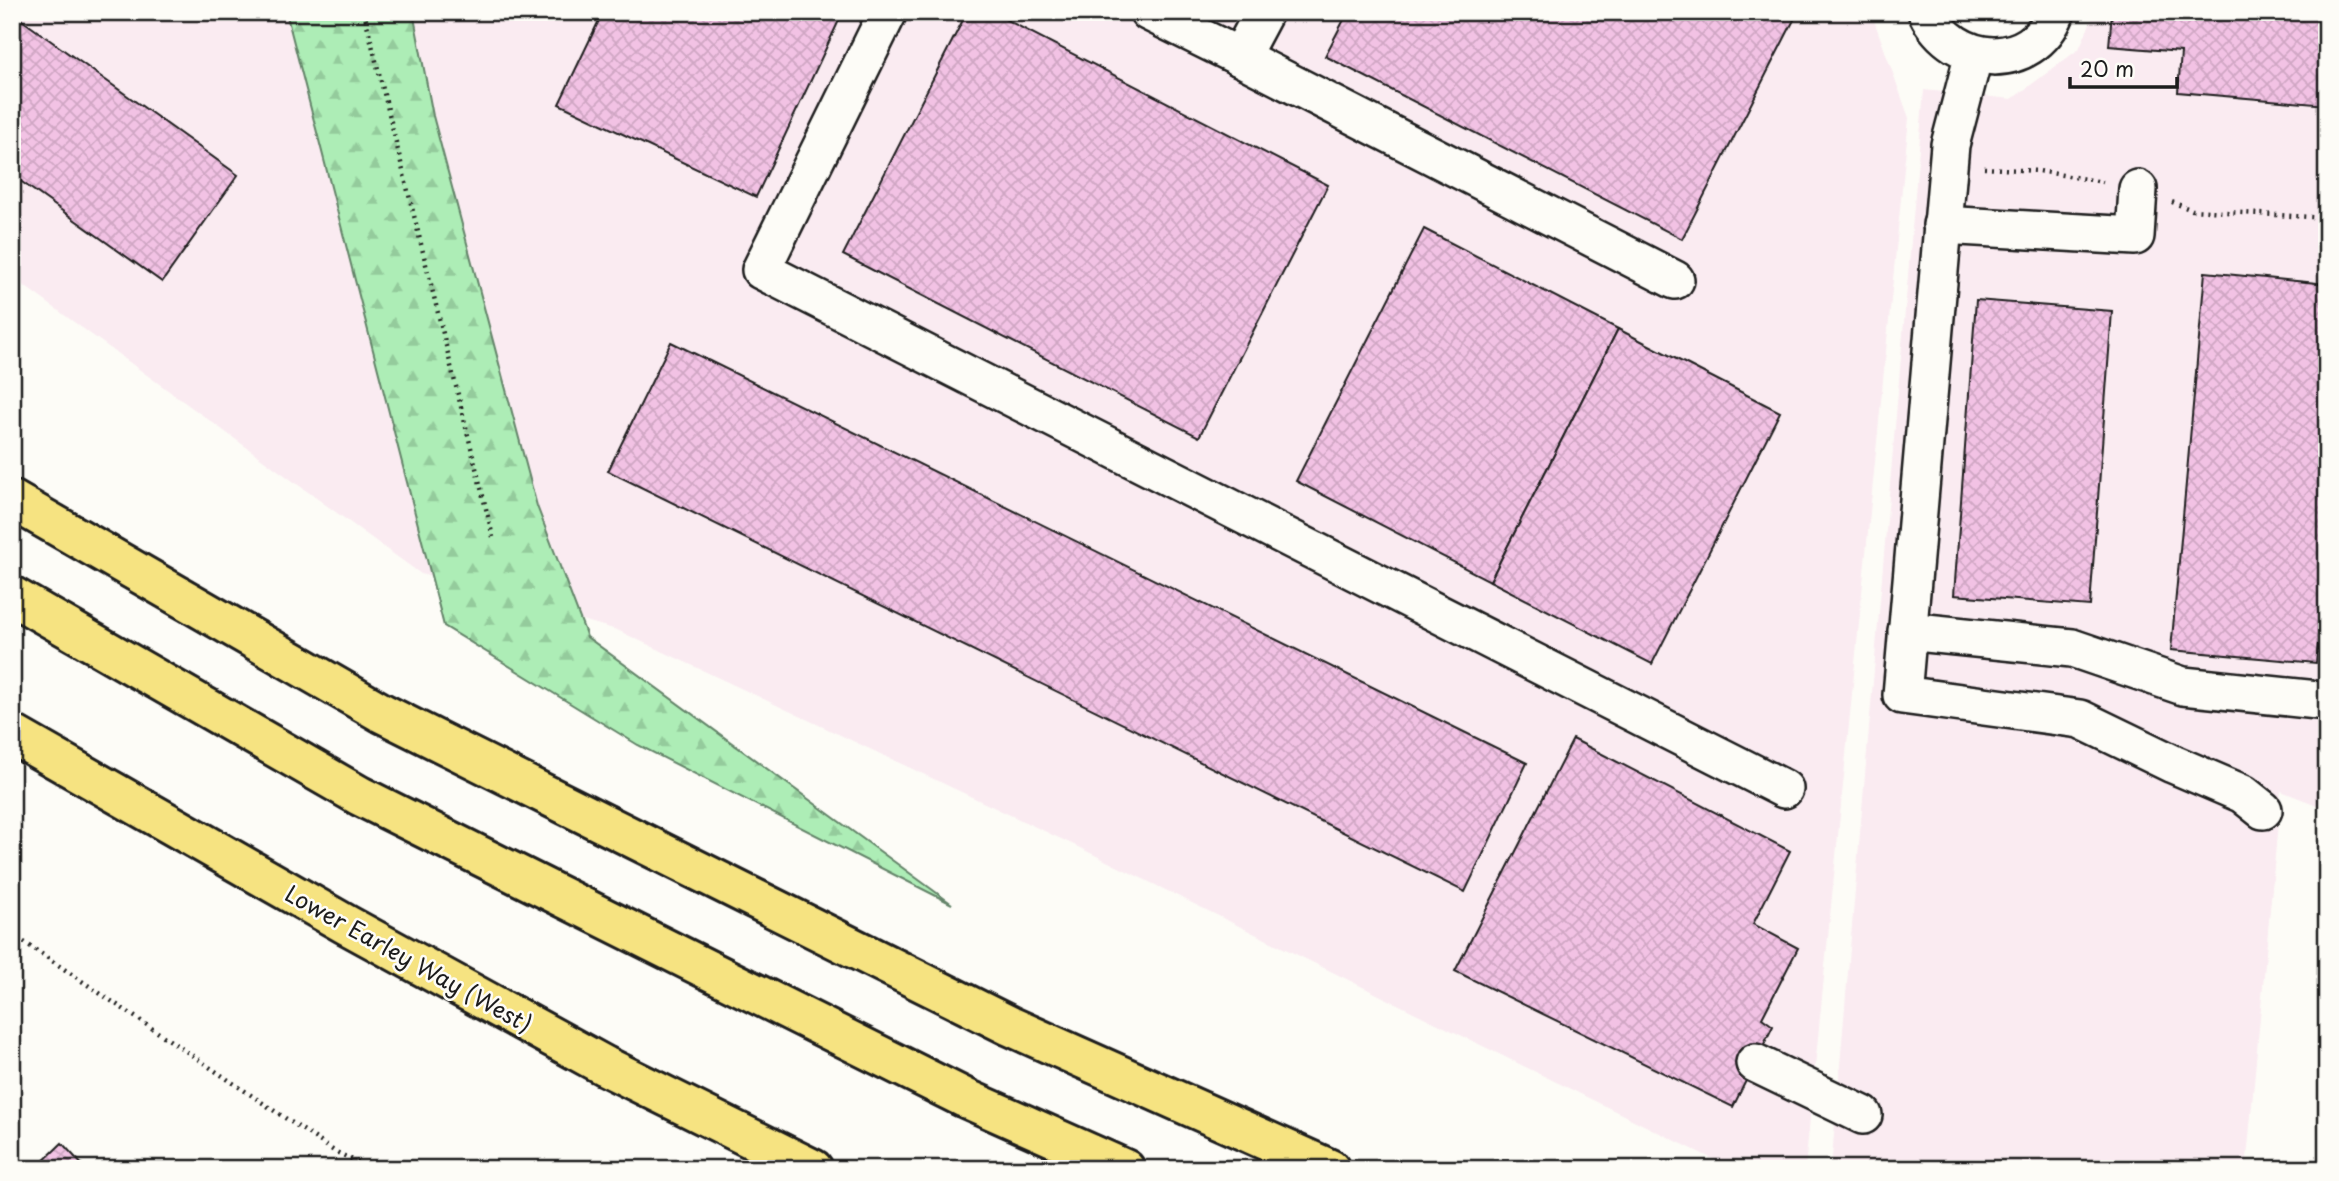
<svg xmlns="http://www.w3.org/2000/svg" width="2339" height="1181" viewBox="0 0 2339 1181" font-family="'Playpen Sans',sans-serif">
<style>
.built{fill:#faebf1}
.forest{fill:url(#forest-firs);stroke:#648469;stroke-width:2}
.building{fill:url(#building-cross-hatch);stroke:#1c1c1c;stroke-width:2}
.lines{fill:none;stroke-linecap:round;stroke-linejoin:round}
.minor-casing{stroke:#1c1c1c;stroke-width:42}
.major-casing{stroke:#1c1c1c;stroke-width:44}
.highway-casing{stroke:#1c1c1c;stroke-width:44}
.path{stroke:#1c1c1c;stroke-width:4.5;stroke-dasharray:2 5;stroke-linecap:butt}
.minor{stroke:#fdfcf7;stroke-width:37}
.major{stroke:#f6e381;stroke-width:38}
.highway{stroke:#f6e381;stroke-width:38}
.labels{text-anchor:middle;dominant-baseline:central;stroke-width:5;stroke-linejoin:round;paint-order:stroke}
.street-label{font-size:23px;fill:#1c1c1c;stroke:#fdfcf7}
</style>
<defs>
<pattern id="forest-firs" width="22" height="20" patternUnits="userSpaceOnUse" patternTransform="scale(1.75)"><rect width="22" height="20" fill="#adedb6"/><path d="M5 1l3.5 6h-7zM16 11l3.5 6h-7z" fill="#94cb9c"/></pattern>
<pattern id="building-cross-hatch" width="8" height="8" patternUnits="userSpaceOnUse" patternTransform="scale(1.75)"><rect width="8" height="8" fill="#f2c2e4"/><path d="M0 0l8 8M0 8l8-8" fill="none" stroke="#cfa6c3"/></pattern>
</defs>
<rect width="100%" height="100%" fill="#fdfcf7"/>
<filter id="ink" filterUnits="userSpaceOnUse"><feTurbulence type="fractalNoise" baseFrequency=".0143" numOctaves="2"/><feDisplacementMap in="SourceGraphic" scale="14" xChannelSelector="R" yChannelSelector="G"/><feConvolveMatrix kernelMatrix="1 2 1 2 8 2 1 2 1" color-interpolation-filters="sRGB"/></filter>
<g filter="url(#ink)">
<!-- built -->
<g class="built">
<polygon points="12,12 1871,12 1909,118 1805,1169 1733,1169 1074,845 617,630 421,574 12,277"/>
<polygon points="2095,12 2327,12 2327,809 2281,791 2246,1169 1831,1169 1924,90 2012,99 2079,49"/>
</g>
<!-- forest -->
<polygon class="forest" points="286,12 413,12 433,116 537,506 587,637 952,904 638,745 444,626"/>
<!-- building -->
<g class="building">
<polygon points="603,12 843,12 756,197 559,104"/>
<polygon points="967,12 991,12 1328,185 1199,437 843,255"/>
<polygon points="1348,12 1798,12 1682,239 1325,56"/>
<polygon points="2112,12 2184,17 2184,12 2327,12 2327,105 2178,92 2181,52 2109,46"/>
<polygon points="12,13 238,175 162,282 12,175"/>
<polygon points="1424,229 1618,329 1490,581 1296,481"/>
<polygon points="2205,272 2327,284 2327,597 2323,597 2316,663 2171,650"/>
<polygon points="1976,300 2112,311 2090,606 1954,595"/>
<polygon points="1618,329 1780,412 1652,664 1490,581"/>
<polygon points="671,342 1527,763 1465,892 608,471"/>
<polygon points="1573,739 1790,851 1753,924 1798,948 1762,1018 1773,1026 1733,1107 1455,971"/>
<polygon points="62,1143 86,1169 35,1169"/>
</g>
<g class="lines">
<defs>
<g id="minor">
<polyline points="888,12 761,270 1784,789"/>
<polyline points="1149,12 1240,57 1264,12"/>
<path d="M1927,12C1954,68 2032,73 2056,12"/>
<polyline points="1974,54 1950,145 1902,695 2080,719 2173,764 2243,794 2263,810"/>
<polyline points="1240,57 1675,280"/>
<polyline points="1942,225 2135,236 2138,189"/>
<polyline points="1907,631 2072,648 2183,686 2327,701"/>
<polyline points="1755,1063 1863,1115"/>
</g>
<polyline id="major" points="12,734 347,925 605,1066 813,1169"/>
<g id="highway">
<polyline points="12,500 382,713 1010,1026 1330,1169"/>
<polyline points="12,596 360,796 965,1098 1125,1169"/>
</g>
</defs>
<!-- minor casing -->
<use href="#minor" class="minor-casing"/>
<!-- major casing -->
<use href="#major" class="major-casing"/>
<!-- highway casing -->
<use href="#highway" class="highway-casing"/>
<!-- path -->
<g class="path">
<polyline points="364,12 493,537"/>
<polyline points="1984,168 2039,171 2103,182"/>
<polyline points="2172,202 2192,210 2327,218"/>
<polyline points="12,934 334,1151 372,1169"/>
</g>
<!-- minor -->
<use href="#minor" class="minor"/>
<!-- major -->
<use href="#major" class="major"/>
<!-- highway -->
<use href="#highway" class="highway"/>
</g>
</g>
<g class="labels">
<!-- street labels -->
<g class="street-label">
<text transform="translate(409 958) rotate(29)">Lower Earley Way (West)</text>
</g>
</g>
<!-- margin -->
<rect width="2339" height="1181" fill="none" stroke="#fdfcf7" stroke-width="42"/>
<rect x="21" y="21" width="2297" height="1139" fill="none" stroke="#1c1c1c" stroke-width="2.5" filter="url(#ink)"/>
<!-- scale -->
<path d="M2070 77v10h107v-10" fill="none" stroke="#1c1c1c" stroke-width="3.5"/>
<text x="2080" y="77" font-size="21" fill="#1c1c1c" stroke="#fdfcf7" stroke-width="5" paint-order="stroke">20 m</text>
</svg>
